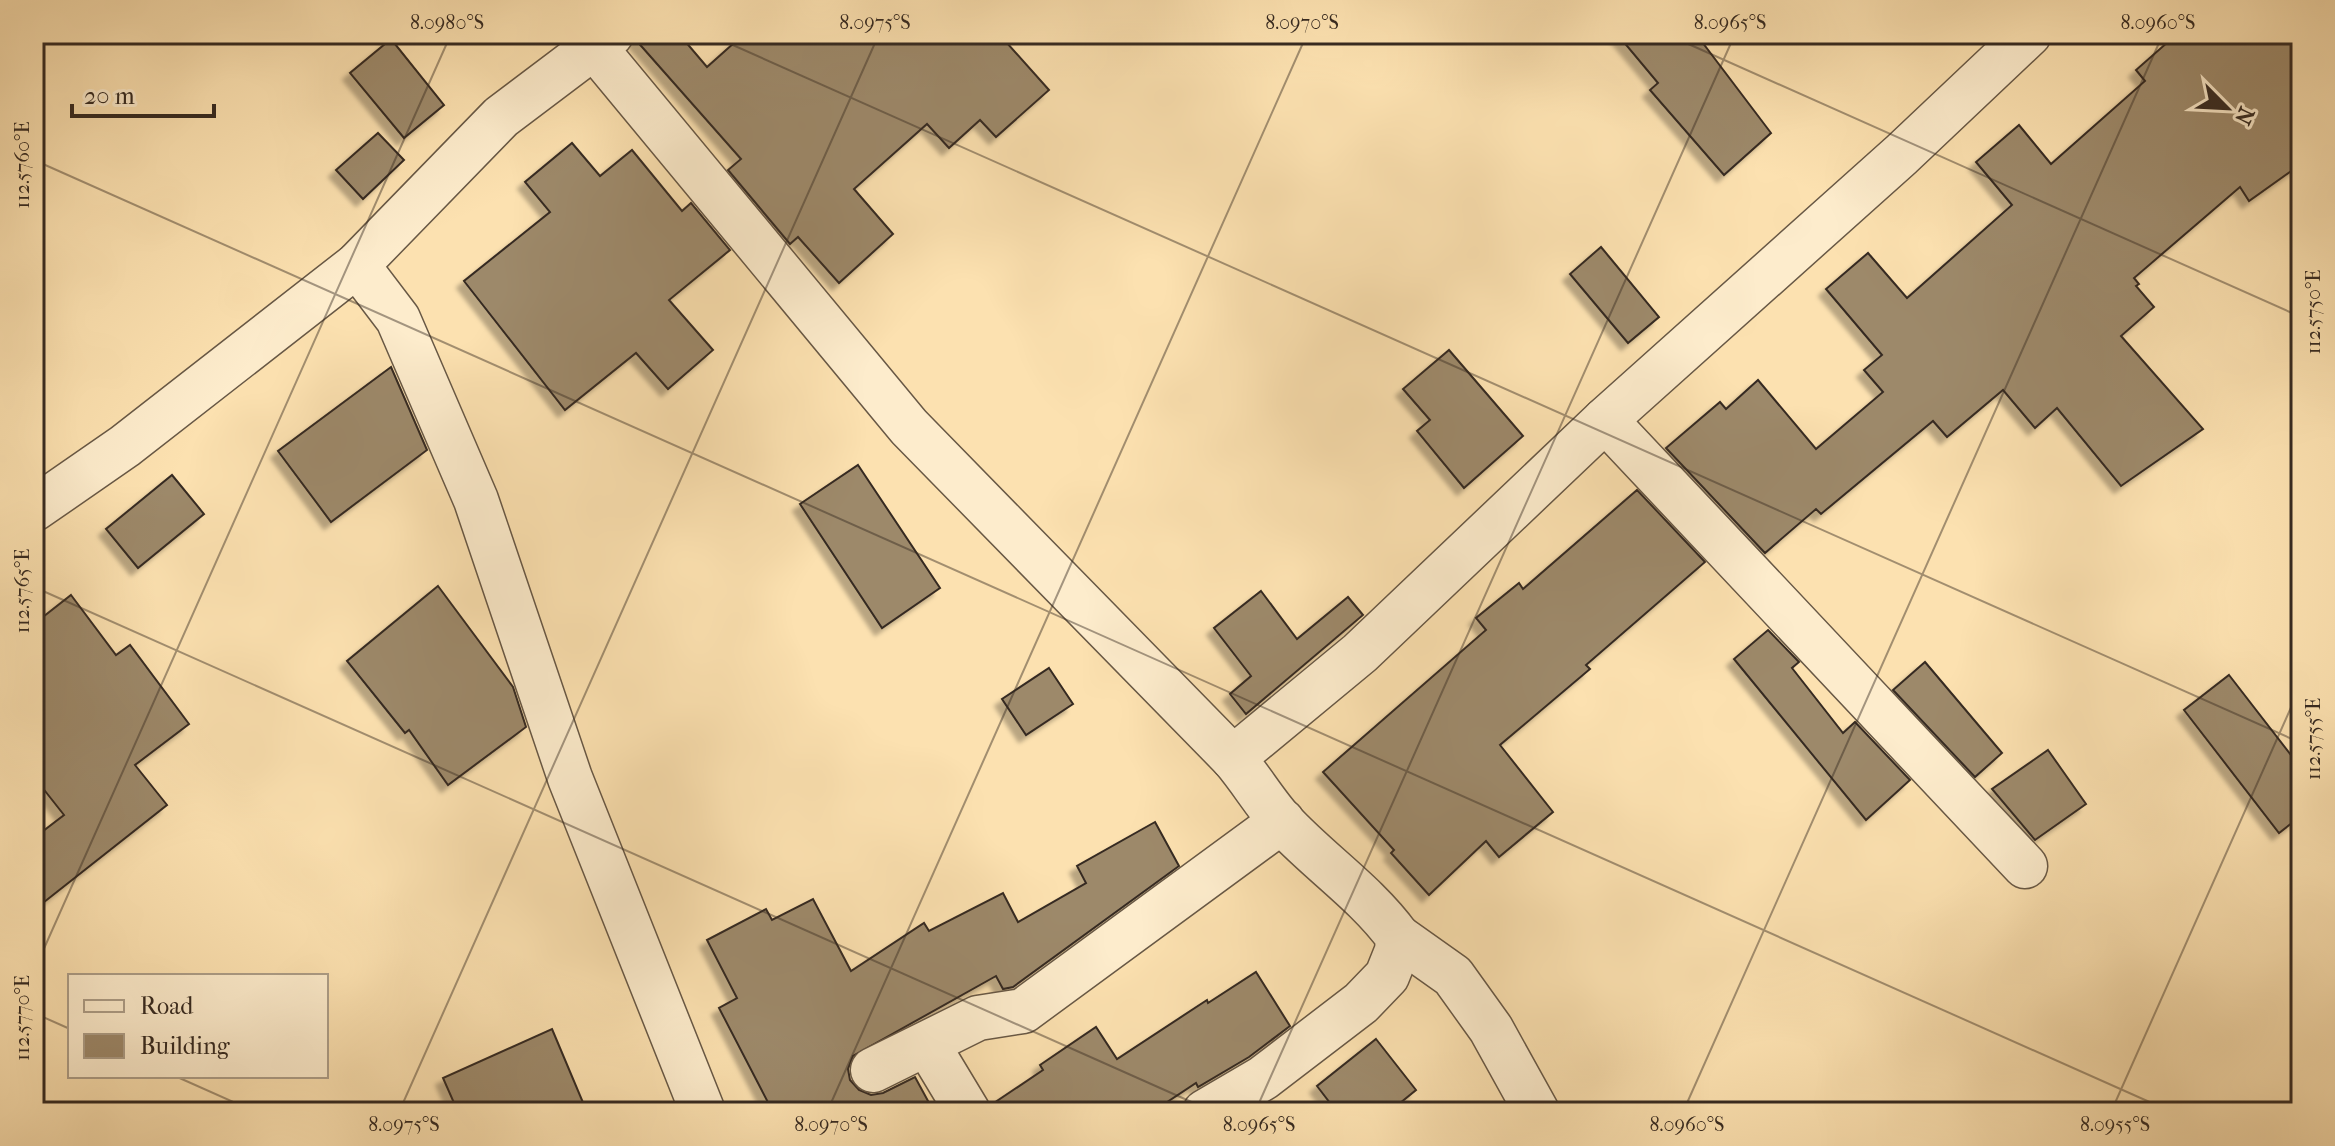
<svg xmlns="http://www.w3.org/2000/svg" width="2335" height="1146" viewBox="0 0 2335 1146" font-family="'IM FELL French Canon',serif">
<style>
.building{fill:#9d896b;stroke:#362a21;stroke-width:2;filter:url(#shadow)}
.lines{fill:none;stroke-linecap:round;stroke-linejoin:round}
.street-casing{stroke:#685845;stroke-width:47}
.street{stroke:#fdeccc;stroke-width:44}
.ticks{fill:none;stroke:#362a21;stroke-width:2;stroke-opacity:0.45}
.neatline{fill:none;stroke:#362a21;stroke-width:3}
.ticks-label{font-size:20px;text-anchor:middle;fill:#362a21}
</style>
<defs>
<filter id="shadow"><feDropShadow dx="-7" dy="7" stdDeviation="2" flood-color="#0004"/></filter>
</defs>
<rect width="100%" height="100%" fill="#fce1b0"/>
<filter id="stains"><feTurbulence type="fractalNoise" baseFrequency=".0025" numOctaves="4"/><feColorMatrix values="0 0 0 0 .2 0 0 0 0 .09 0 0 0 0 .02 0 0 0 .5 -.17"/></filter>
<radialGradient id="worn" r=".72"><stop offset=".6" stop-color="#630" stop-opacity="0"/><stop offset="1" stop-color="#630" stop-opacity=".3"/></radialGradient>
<!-- building -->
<g class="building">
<polygon points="635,34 679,34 707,67 744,34 999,34 1049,90 996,137 980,120 949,148 927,124 854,189 893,234 839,283 798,237 790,244 728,170 741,159 635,39"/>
<polygon points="1617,34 1696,34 1771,133 1724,175 1650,90 1658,83"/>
<polygon points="2177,34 2301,34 2301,164 2249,201 2240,187 2134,278 2139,284 2136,286 2154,307 2121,336 2203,429 2121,486 2057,408 2035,428 2003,390 1947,437 1933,421 1821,514 1816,509 1765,553 1666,448 1720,402 1726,409 1758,380 1816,449 1883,392 1864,370 1882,355 1826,289 1868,253 1907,298 2012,205 1976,162 2019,125 2051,164 2145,81 2136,70"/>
<polygon points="391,39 444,105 404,138 350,73"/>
<polygon points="378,133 404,160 363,199 336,170"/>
<polygon points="572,143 600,176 632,150 682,211 691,203 730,250 669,300 713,350 668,389 636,353 565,410 464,281 550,212 525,182"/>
<polygon points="1601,247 1659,317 1628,343 1570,274"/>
<polygon points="1449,350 1523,436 1464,488 1417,431 1430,420 1403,389"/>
<polygon points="391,367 427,450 331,522 278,451"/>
<polygon points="858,465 940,588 882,628 800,504"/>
<polygon points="172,475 204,514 138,568 106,529"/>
<polygon points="1637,490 1705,562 1586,665 1590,669 1500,745 1553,812 1499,857 1486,841 1429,895 1391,853 1394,850 1323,772 1486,630 1476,618 1519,583 1523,589"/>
<polygon points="438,586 513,687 526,727 448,785 409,730 405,733 347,661"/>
<polygon points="1261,591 1297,639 1348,597 1363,615 1246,714 1230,694 1251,676 1214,628"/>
<polygon points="71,595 116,655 130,645 189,724 135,765 167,805 34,910 34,838 64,815 34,777 34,624"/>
<polygon points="1768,630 1799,662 1792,668 1843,733 1855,722 1910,780 1866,820 1734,659"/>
<polygon points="1925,662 2002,753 1975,777 1893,690"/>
<polygon points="1049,668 1073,704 1026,735 1002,699"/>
<polygon points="2229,675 2301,768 2301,816 2279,833 2184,710"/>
<polygon points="2048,750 2086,804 2035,840 1992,789"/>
<polygon points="1155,822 1179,866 1013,987 1003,989 996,976 853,1056 848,1069 850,1080 859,1090 871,1095 883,1093 915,1077 934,1112 773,1112 719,1008 737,998 707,940 766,909 772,920 813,899 851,971 924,923 929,931 1003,893 1018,922 1086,883 1077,866"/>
<polygon points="1256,972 1290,1026 1249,1057 1198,1087 1196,1083 1152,1112 993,1112 991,1105 1043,1070 1040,1065 1096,1027 1117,1059 1207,1000 1208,1003"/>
<polygon points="552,1029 587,1112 458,1112 443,1078"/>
<polygon points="1376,1039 1416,1090 1389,1112 1337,1112 1317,1086"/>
</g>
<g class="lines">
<defs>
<g id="street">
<polyline points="595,48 909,427 1233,758"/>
<polyline points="357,265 398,319 476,500 570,778 703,1112"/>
<polyline points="1605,420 2025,866"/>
<polyline points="34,509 125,446 357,265 501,117 611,34"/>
<polyline points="1398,937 1453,976 1491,1029 1537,1112"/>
<polyline points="927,1044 968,1112"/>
<polyline points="873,1070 978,1018 1023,1011 1282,821"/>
<path d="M1205,1112L1263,1078L1361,1003L1387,976L1397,951L1398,937C1366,893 1319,862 1282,822C1264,802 1251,779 1233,758L1360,653L1605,420L1901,155L2029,34"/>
</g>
</defs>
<!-- street casing -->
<use href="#street" class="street-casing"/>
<!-- street -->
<use href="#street" class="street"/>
</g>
<!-- ticks -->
<path class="ticks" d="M708,34L2301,743M1666,34L2301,317M34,160L2172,1112M34,587L1214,1112M34,971L451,34M34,1013L70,1029M175,1076L256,1112M399,1112L879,34M827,1112L1307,34M1255,1112L1735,34M1683,1112L2163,34M2111,1112L2301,685"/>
<!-- margin -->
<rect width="2335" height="1146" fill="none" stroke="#fce1b0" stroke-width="88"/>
<!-- legend -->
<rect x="68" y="974" width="260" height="104" fill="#fdeccc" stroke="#ad9e88" stroke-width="2"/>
<rect x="84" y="1000" width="40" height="12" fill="#fdeccc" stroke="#ad9e88" stroke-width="2"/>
<text x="140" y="1014" font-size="24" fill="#362a21">Road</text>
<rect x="84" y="1034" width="40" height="24" fill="#9d896b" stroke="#ad9e88" stroke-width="2"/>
<text x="140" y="1054" font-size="24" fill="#362a21">Building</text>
<!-- north arrow -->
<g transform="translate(2227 108) rotate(114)" stroke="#fdeccc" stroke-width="6" paint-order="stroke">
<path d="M0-6L14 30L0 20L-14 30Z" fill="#362a21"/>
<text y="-12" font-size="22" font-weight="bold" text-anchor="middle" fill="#362a21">N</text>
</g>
<!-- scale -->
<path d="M72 104v12h142v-12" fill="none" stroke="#362a21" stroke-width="4"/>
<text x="84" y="104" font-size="24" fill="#362a21" stroke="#fdeccc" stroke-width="6" paint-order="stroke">20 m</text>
<rect x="44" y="44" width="2247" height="1058" class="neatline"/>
<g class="ticks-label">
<text x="447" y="29">8.0980°S</text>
<text x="875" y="29">8.0975°S</text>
<text x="1302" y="29">8.0970°S</text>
<text x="1730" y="29">8.0965°S</text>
<text x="2158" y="29">8.0960°S</text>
<text transform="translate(22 165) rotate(-90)" y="7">112.5760°E</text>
<text transform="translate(2313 312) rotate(-90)" y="7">112.5750°E</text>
<text transform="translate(22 591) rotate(-90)" y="7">112.5765°E</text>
<text transform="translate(2313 739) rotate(-90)" y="7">112.5755°E</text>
<text transform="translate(22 1018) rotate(-90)" y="7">112.5770°E</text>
<text x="404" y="1131">8.0975°S</text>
<text x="831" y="1131">8.0970°S</text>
<text x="1259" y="1131">8.0965°S</text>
<text x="1687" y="1131">8.0960°S</text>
<text x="2115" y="1131">8.0955°S</text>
</g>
<rect width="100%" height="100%" filter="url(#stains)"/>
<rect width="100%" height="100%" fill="url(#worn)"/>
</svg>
